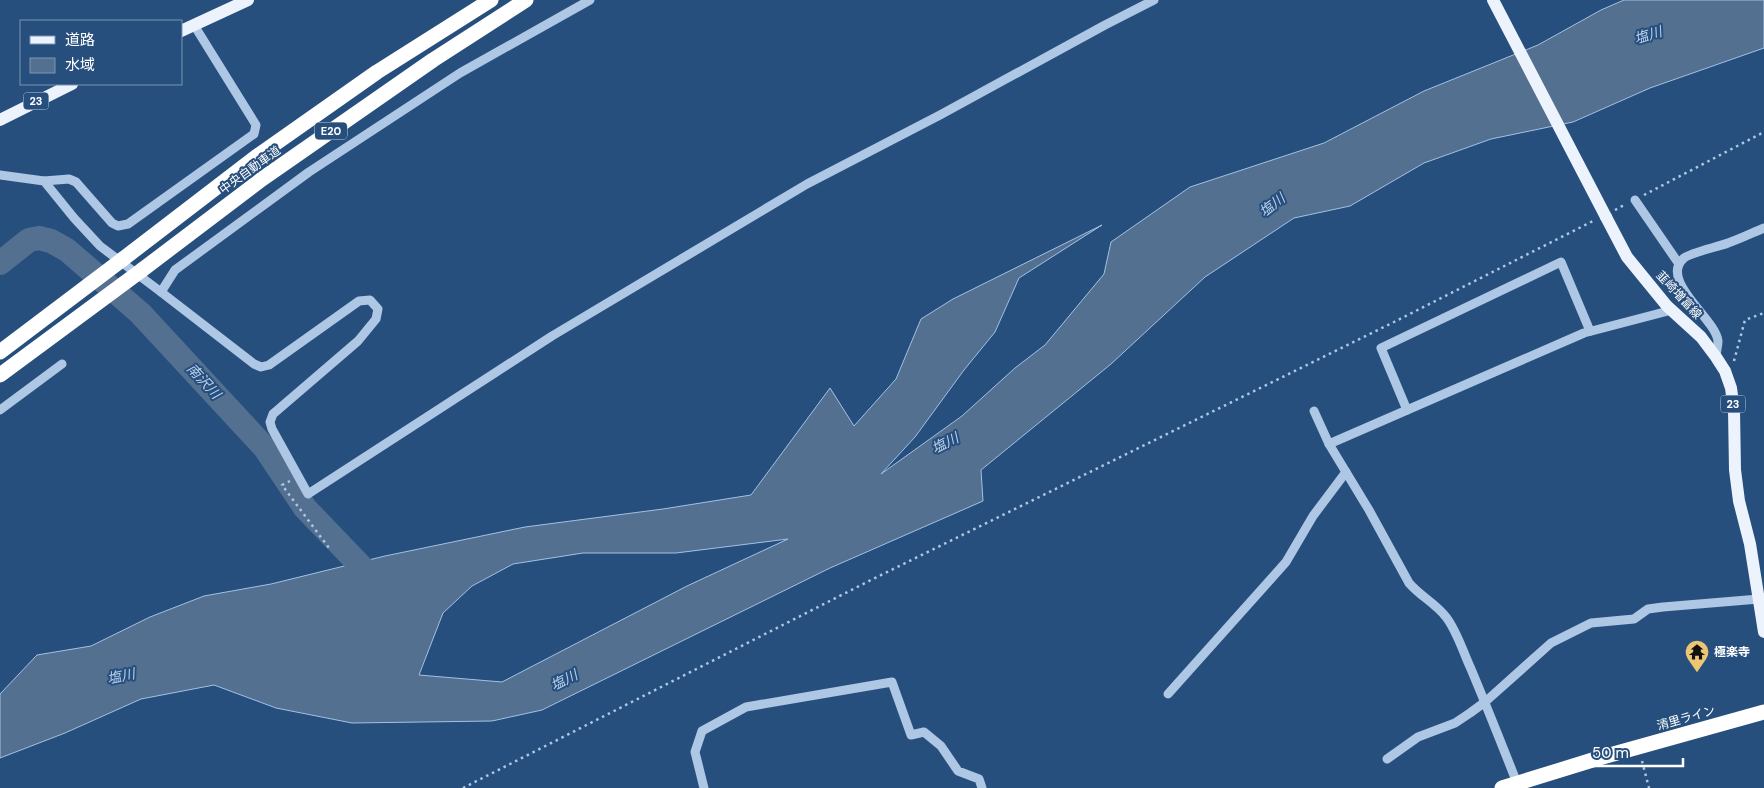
<svg xmlns="http://www.w3.org/2000/svg" width="1764" height="788" viewBox="0 0 1764 788" font-family="'DM Sans','Noto Sans JP',sans-serif">
<style>
.water{fill:#547091;stroke:#a1c2e5;fill-rule:evenodd}
.lines{fill:none;stroke-linecap:round;stroke-linejoin:round}
.river{stroke:#547091;stroke-width:24}
.path{stroke:#adc7e4;stroke-width:2.5;stroke-dasharray:2.5 4;stroke-linecap:butt}
.minor{stroke:#adc7e4;stroke-width:9}
.major{stroke:#ecf3fc;stroke-width:12}
.highway{stroke:#fff;stroke-width:15}
.major-bridge{stroke:#ecf3fc;stroke-width:12}
.highway-bridge{stroke:#fff;stroke-width:15}
.labels{text-anchor:middle;dominant-baseline:central;stroke-width:4;stroke-linejoin:round;paint-order:stroke}
.shield{fill:#274f7d;stroke:#becad8;stroke-width:1}
.shield-label{font-size:11px;font-weight:bold;fill:#fff}
.street-label{font-size:12px;fill:#fff;stroke:#274f7d}
.poi-label{font-size:12px;font-weight:bold;fill:#fff;stroke:#274f7d;text-anchor:start}
.water-label{font-size:14px;font-style:italic;fill:#b8d1ec;stroke:#274f7d}
</style>
<rect width="100%" height="100%" fill="#274f7d"/>
<!-- water -->
<path class="water" d="M1624,0H1764V48L1650,88L1573,122L1491,139L1424,163L1350,206L1294,218L1205,277L1111,364L981,470L983,501L830,568L542,710L492,721L352,723L276,708L214,685L141,699L65,733L0,758V694L37,655L91,646L150,617L204,596L271,584L385,556L525,527L663,509L751,495L830,388L854,426L896,379L921,319L953,299L1102,225L1019,278L995,332L964,370L915,437L881,474L962,416L1015,368L1045,345L1104,274L1111,242L1190,187L1324,143L1424,91L1538,45L1601,10ZM788,539L687,586L502,682L419,675L443,613L472,586L513,564L583,553H676Z"/>
<g class="lines">
<!-- river -->
<polyline class="river" points="0,263 29,240 39,238 51,241 67,250 140,313 265,448 305,508 378,584"/>
<!-- path -->
<g class="path">
<polyline points="1644,195 1764,132"/>
<polyline points="1615,210 1626,204"/>
<polyline points="1734,361 1745,320 1764,313"/>
<polyline points="290,481 282,485 329,548"/>
<polyline points="1642,761 1649,788"/>
<polyline points="463,788 871,580 1394,322 1595,220"/>
</g>
<!-- minor -->
<g class="minor">
<polyline points="0,175 44,181 74,218 100,246 161,292 175,270 309,172 460,73 590,0"/>
<polyline points="44,181 69,179 76,182 112,223 118,226 128,224 254,134 256,125 194,25"/>
<polyline points="1635,200 1679,264"/>
<polyline points="161,292 254,364 261,367 269,365 359,301 370,300 378,309 376,319 358,341 273,414 270,422 272,429 308,494 552,336 807,184 940,115 1105,25 1154,0"/>
<path d="M1716,357C1716,352 1718,346 1718,341C1716,319 1658,280 1684,258C1692,252 1718,247 1728,243C1740,239 1752,233 1764,228"/>
<polyline points="0,410 62,364"/>
<polyline points="1407,410 1381,348 1561,262 1590,331"/>
<path d="M1314,411L1329,444L1369,510L1409,583C1420,596 1435,603 1446,617C1457,631 1463,652 1471,669C1487,707 1502,745 1517,783"/>
<polyline points="1329,444 1584,333 1672,310"/>
<polyline points="1168,694 1286,562 1313,516 1346,472"/>
<polyline points="1387,759 1418,737 1455,723 1470,713 1485,702 1551,643 1591,623 1634,619 1648,609 1663,607 1759,599"/>
<polyline points="704,788 695,752 702,731 746,707 892,682 911,735 924,732 941,746 958,771 979,779 982,788"/>
</g>
<!-- major -->
<g class="major">
<polyline points="181,31 248,0"/>
<polyline points="0,120 72,84"/>
<polyline points="1606,217 1627,257 1667,306 1701,337 1716,357 1725,371 1731,388 1734,410 1735,470 1739,501 1750,544 1764,632"/>
</g>
<!-- highway -->
<g class="highway">
<polyline points="123,259 256,157 377,72 491,0"/>
<polyline points="142,270 262,179 433,60 526,0"/>
<polyline points="1502,788 1599,758 1764,712"/>
</g>
<!-- major-bridge -->
<polyline class="major-bridge" points="1493,0 1606,217"/>
<!-- highway-bridge -->
<g class="highway-bridge">
<polyline points="0,352 123,259"/>
<polyline points="0,375 142,270"/>
</g>
</g>
<!-- icons -->
<defs>
<symbol id="temple-pin" viewBox="-11 -11 22 30"><path d="M0 17L-7.5 6A9.5 9.5 0 1 1 7.5 6Z" fill="#ecc673" stroke="#274f7d"/><path d="M0-6L5-2H3V0L6.5 2.5H4V6H1.5V3h-3V6H-4V2.5H-6.5L-3 0V-2H-5Z" fill="#111"/></symbol>
</defs>
<g fill-rule="evenodd">
<use href="#temple-pin" x="1683" y="638" width="28" height="38"/>
</g>
<g class="labels">
<!-- shield labels -->
<g class="shield">
<rect x="23.5" y="92.5" width="25" height="17" rx="4"/>
<rect x="315" y="122.5" width="32" height="17" rx="4"/>
<rect x="1720.5" y="395.5" width="25" height="17" rx="4"/>
</g>
<g class="shield-label">
<text x="36" y="101">23</text>
<text x="331" y="131">E20</text>
<text x="1733" y="404">23</text>
</g>
<!-- street labels -->
<g class="street-label">
<text transform="translate(250 170) rotate(-36)">中央自動車道</text>
<text transform="translate(1679 295) rotate(47)">韮崎増富線</text>
<text transform="translate(1686 718) rotate(-16)">清里ライン</text>
</g>
<!-- poi labels -->
<g class="poi-label">
<text x="1714" y="652">極楽寺</text>
</g>
<!-- water labels -->
<g class="water-label">
<text transform="translate(1648 35) rotate(-17)">塩川</text>
<text transform="translate(1272 205) rotate(-38)">塩川</text>
<text transform="translate(204 381) rotate(47)">南沢川</text>
<text transform="translate(945 443) rotate(-27)">塩川</text>
<text transform="translate(121 676) rotate(-12)">塩川</text>
<text transform="translate(564 680) rotate(-27)">塩川</text>
</g>
</g>
<!-- legend -->
<rect x="20" y="20" width="162" height="65" fill="#274f7d" stroke="#7d95b1"/>
<rect x="30" y="36" width="25" height="8" fill="#ecf3fc" stroke="#7d95b1"/>
<text x="65" y="45" font-size="15" fill="#ffffff">道路</text>
<rect x="30" y="58" width="25" height="15" fill="#547091" stroke="#7d95b1"/>
<text x="65" y="70" font-size="15" fill="#ffffff">水域</text>
<!-- scale -->
<path d="M1584 758v8h99v-8" fill="none" stroke="#ffffff" stroke-width="2.5"/>
<text x="1592" y="758" font-size="15" fill="#ffffff" stroke="#274f7d" stroke-width="4" paint-order="stroke">50 m</text>
</svg>
